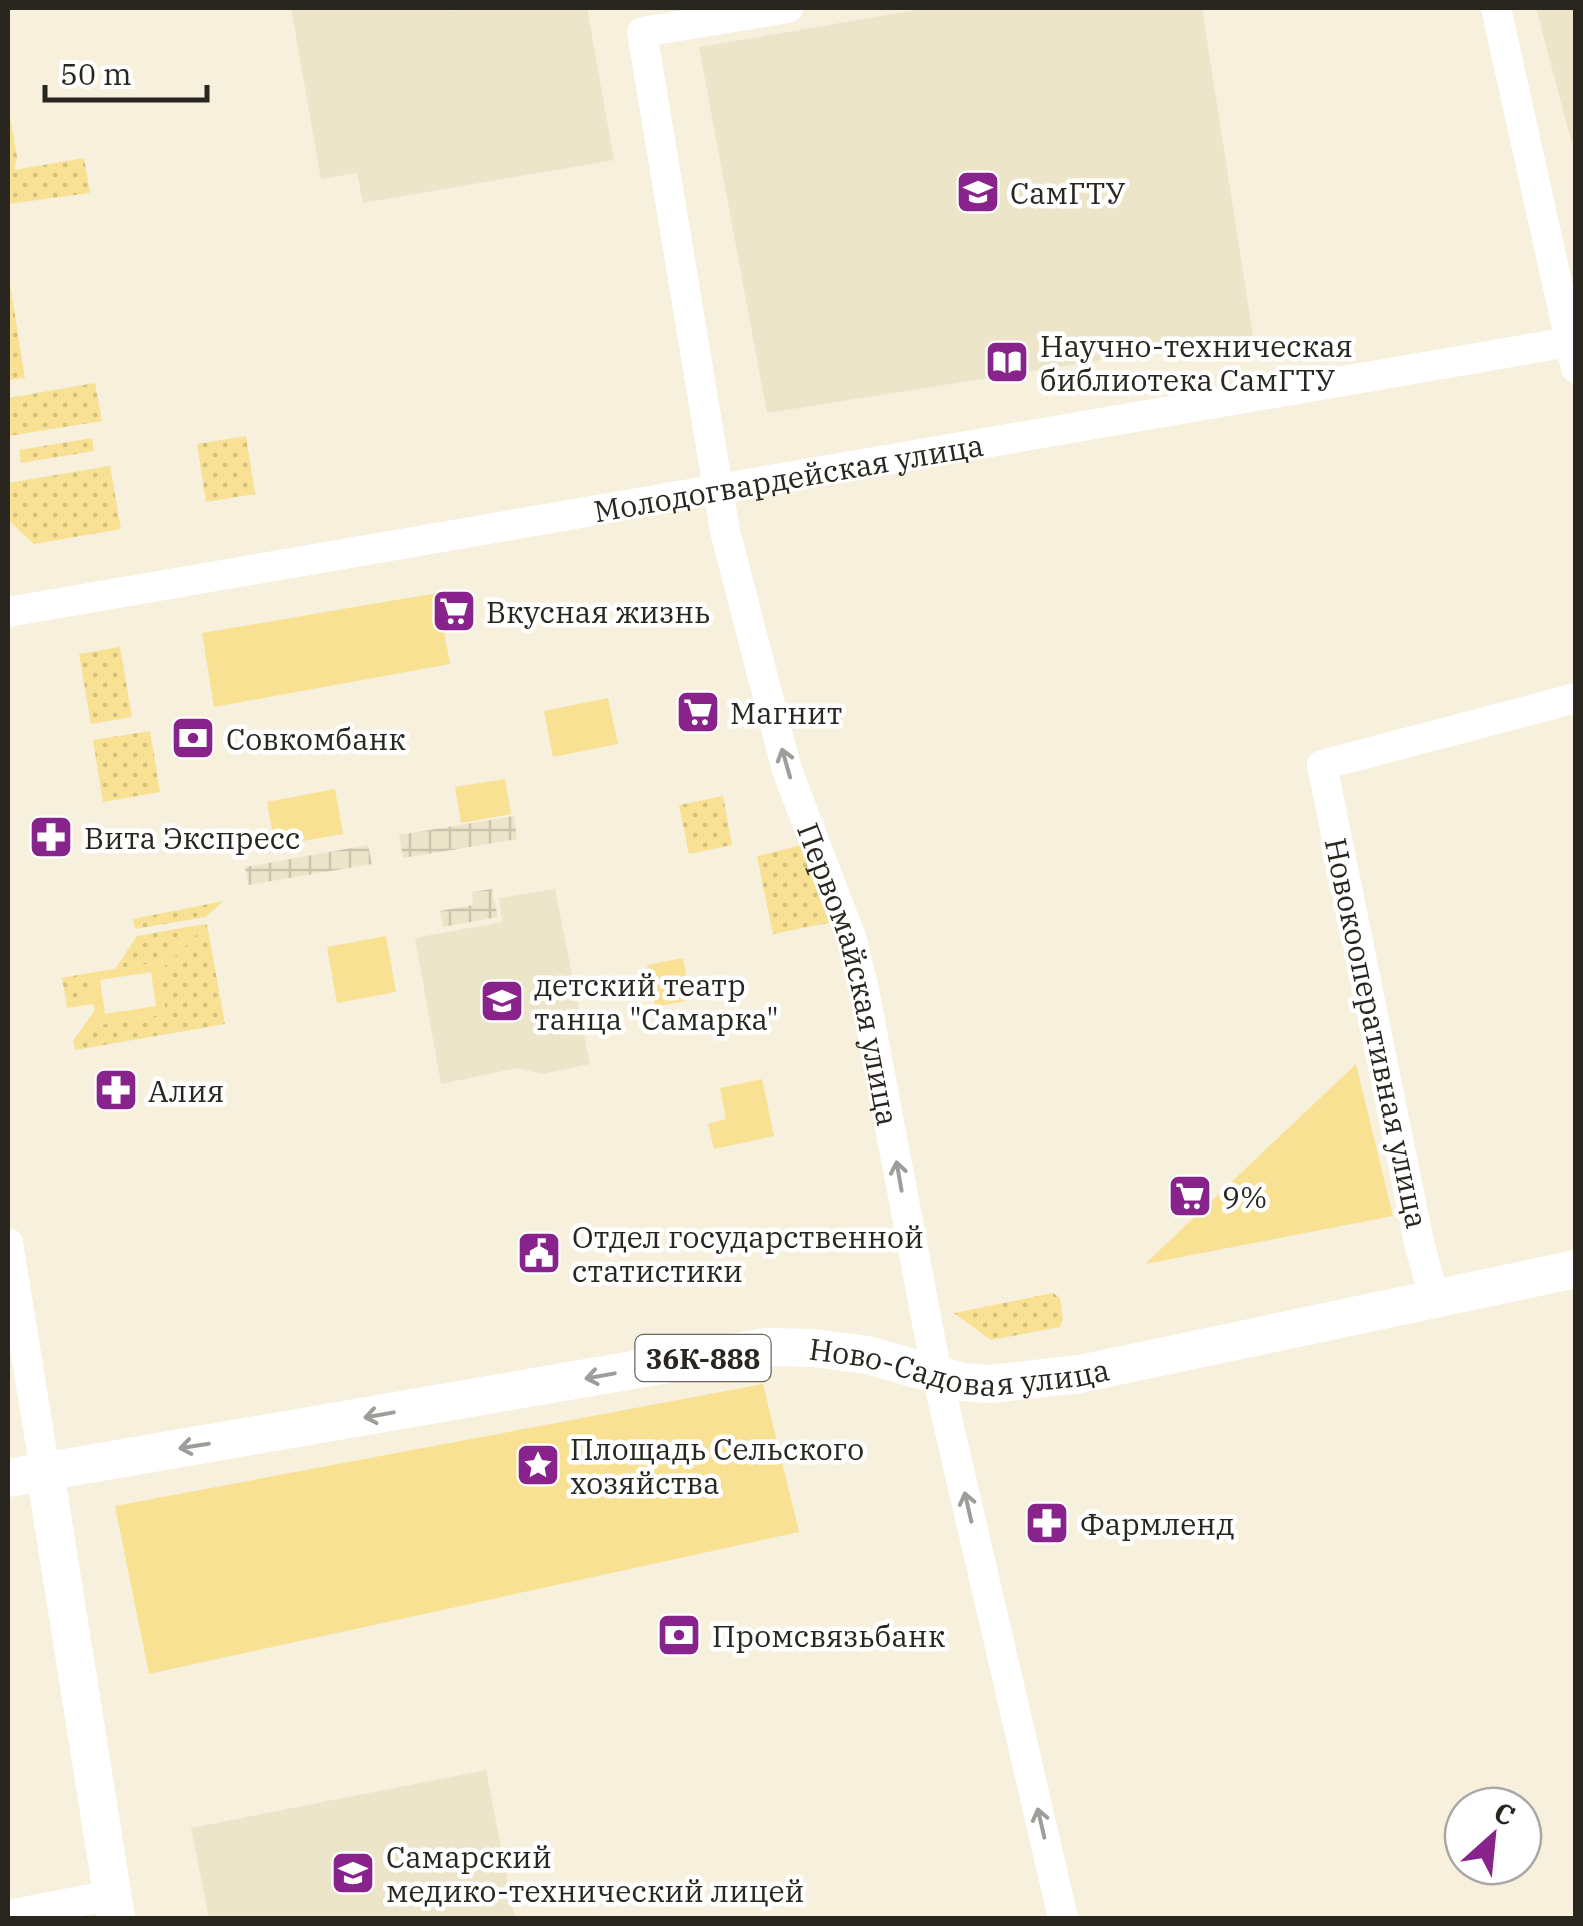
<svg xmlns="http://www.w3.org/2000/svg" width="1583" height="1926" viewBox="0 0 1583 1926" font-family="'IBM Plex Serif',serif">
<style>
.built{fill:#ede5ca}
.industrial{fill:url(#industrial-grid)}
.grass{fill:url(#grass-dots)}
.green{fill:#f9e193;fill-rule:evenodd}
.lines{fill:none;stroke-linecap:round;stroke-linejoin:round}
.minor{stroke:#fff;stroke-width:30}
.major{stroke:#fff;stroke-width:38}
.oneway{stroke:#9e9d9a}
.labels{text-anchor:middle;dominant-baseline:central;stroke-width:9;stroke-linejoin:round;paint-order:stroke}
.shield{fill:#fff;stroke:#686762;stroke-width:2.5}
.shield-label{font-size:28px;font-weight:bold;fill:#28261f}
.poi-label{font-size:30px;fill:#28261f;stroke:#fff;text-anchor:start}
.street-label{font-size:30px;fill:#28261f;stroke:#fff}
</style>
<defs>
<pattern id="industrial-grid" width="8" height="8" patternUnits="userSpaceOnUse" patternTransform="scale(2.5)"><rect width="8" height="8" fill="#ede5ca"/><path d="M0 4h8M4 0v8" fill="none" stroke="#cbc4ad"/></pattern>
<pattern id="grass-dots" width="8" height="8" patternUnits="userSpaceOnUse" patternTransform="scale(2.5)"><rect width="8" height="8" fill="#f9e193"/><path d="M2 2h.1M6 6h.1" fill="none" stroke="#d5c17e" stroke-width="1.8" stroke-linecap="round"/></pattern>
</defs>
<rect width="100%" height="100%" fill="#f6f0dd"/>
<!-- built -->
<g class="built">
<polygon points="291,8 451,8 452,11 471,8 587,8 614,160 363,203 357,173 321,179"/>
<polygon points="928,8 1202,8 1253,336 767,413 699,47"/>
<polygon points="1536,8 1575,8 1575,155"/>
<polygon points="555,889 590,1064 542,1074 517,1068 441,1084 415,938 502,922 499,898"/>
<polygon points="486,1770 515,1918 209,1918 191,1828"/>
</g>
<!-- industrial -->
<g class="industrial">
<polygon points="514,816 517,839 403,858 399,835"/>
<polygon points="368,845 372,864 248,885 245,867"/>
<polygon points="492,889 498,917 443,927 440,911 473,905 472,892"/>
</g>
<!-- grass -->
<g class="grass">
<polygon points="8,105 17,157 14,170 84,158 90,193 8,204"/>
<polygon points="8,272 25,378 8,380"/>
<polygon points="95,383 102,421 8,436 8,398"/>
<polygon points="246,436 255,494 206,502 197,444"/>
<polygon points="92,438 94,451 21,463 19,450"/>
<polygon points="110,466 121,529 34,544 8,520 8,483"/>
<polygon points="120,647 132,717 91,724 79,654"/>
<polygon points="150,731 160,792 103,802 93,740"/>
<polygon points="723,796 732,845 689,854 679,805"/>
<polygon points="807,844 833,922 773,934 757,856"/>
<polygon points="224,901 205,917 135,929 133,919"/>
<polygon points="207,924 225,1024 75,1050 94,1026 166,1014 160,971"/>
<polygon points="199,925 161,962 115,969 137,936"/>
<polygon points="89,973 93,996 66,1001 62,978"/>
<polygon points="1053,1293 1060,1298 1063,1319 1060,1327 991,1340 954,1313"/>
</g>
<!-- green -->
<g class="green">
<polygon points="437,593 450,664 214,707 202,633"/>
<polygon points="608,698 618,744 553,757 544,711"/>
<polygon points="505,779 511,814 461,823 455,787"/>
<polygon points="335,789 343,834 275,846 267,802"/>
<path d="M207,924L160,971L166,1014L94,1026L75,1050L73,1041L95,1010L93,1004L67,1008L66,1001L93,996L89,973L161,962L199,925ZM151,972L156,1006L105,1014L100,980Z"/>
<polygon points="386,936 396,992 337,1003 327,947"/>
<polygon points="683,958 691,1000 655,1007 647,965"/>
<polygon points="1356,1064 1393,1216 1145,1264"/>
<polygon points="762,1079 774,1136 714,1149 708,1124 726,1119 720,1088"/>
<polygon points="763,1384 799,1532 149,1674 115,1506"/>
</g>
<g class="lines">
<!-- minor -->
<g class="minor">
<path id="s1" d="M788,8L642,32L725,531L787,770L852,940L865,995L937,1375L1063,1918"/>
<polyline points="1496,8 1576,368"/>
<path id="s2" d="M8,612L1569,342"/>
<polyline points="8,1243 45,1471"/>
<polyline points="1435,1300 1420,1247 1322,765 1576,698"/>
<polyline points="8,1915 112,1895"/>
</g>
<!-- major -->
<g class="major">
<polyline points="45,1471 116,1918"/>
<path id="s3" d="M8,1478L766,1347L814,1348L867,1355L963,1382L990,1384L1080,1374L1576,1269"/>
</g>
</g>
<!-- one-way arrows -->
<defs><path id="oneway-shaft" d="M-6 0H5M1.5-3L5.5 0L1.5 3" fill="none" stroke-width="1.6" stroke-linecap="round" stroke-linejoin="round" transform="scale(2.5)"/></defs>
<g class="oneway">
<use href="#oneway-shaft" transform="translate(786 763) rotate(-106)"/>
<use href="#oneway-shaft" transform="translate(899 1176) rotate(-100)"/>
<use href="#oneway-shaft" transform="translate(600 1376) rotate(170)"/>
<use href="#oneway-shaft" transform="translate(379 1415) rotate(170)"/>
<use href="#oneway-shaft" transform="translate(194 1446) rotate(171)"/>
<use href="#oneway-shaft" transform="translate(968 1507) rotate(-103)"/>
<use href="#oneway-shaft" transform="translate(1041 1823) rotate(-103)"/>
</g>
<!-- icons -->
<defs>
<symbol id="university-square" viewBox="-11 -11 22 22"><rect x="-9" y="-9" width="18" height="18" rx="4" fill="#88238b" stroke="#fff"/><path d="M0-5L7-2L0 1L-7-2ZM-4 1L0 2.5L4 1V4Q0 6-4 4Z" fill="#fff"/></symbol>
<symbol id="library-square" viewBox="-11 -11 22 22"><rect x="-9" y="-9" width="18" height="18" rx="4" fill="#88238b" stroke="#fff"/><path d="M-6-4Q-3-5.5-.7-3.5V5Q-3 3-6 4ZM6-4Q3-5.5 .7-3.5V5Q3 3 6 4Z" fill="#fff"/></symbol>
<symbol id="supermarket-square" viewBox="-11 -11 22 22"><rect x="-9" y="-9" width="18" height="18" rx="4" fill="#88238b" stroke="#fff"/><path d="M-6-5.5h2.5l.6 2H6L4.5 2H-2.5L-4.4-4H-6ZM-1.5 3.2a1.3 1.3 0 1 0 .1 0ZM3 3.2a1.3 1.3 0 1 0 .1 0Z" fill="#fff"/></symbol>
<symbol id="bank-square" viewBox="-11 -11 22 22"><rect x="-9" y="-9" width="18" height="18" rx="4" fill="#88238b" stroke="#fff"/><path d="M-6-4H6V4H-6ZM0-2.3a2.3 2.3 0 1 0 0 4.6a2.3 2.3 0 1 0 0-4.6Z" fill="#fff"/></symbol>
<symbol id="pharmacy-square" viewBox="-11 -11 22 22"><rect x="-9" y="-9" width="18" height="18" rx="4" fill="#88238b" stroke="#fff"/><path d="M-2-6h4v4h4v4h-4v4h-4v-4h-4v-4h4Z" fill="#fff"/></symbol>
<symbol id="school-square" viewBox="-11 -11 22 22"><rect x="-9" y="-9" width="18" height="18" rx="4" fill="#88238b" stroke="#fff"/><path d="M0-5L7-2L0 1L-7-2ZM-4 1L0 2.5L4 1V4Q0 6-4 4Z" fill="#fff"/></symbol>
<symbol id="civic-square" viewBox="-11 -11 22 22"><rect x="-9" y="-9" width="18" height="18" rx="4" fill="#88238b" stroke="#fff"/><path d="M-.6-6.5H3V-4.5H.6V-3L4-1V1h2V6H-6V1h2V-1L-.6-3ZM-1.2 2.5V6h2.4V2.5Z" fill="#fff"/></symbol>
<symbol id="sight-square" viewBox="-11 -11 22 22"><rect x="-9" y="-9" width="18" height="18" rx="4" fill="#88238b" stroke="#fff"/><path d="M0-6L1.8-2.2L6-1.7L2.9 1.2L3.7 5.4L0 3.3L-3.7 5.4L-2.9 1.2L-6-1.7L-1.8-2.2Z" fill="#fff"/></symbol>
</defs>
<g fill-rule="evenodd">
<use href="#university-square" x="953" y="167" width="50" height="50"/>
<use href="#library-square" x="982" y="337" width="50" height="50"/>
<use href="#supermarket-square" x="429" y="586" width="50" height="50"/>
<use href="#supermarket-square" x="673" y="687" width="50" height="50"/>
<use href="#bank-square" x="168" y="713" width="50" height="50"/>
<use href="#pharmacy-square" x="26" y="812" width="50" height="50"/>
<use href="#school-square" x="477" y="976" width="50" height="50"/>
<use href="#pharmacy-square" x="91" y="1065" width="50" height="50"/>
<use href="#supermarket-square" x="1165" y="1171" width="50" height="50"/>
<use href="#civic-square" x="514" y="1228" width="50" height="50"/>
<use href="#sight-square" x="513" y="1440" width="50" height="50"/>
<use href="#pharmacy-square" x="1022" y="1498" width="50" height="50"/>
<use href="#bank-square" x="654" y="1610" width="50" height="50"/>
<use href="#school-square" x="328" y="1848" width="50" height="50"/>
</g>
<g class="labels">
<!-- shield labels -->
<rect class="shield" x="635.5" y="1335" width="135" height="46" rx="8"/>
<g class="shield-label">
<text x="703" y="1358">36К-888</text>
</g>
<!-- poi labels -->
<g class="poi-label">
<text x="1010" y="192">СамГТУ</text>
<text x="1040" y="345">Научно-техническая<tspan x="1040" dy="34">библиотека СамГТУ</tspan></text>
<text x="486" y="611">Вкусная жизнь</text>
<text x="730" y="712">Магнит</text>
<text x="226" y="738">Совкомбанк</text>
<text x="84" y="837">Вита Экспресс</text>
<text x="534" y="984">детский театр<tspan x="534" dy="34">танца "Самарка"</tspan></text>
<text x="148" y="1090">Алия</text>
<text x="1222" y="1196">9%</text>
<text x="572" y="1236">Отдел государственной<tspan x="572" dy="34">статистики</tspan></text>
<text x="570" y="1448">Площадь Сельского<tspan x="570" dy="34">хозяйства</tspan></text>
<text x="1080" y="1523">Фармленд</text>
<text x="712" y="1635">Промсвязьбанк</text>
<text x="386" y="1856">Самарский<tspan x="386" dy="34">медико-технический лицей</tspan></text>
</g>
<!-- street labels -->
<g class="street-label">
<text stroke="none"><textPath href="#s2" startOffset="792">Молодогвардейская улица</textPath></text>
<text stroke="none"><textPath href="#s1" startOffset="1115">Первомайская улица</textPath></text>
<text transform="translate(1377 1033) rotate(78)">Новокооперативная улица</text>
<text stroke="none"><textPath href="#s3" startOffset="965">Ново-Садовая улица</textPath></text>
</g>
</g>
<!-- border -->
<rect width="1583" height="1926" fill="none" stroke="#28261f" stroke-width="20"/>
<!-- north arrow -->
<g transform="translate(1493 1836) rotate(27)"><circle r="48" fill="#ffffff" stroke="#a9a8a5" stroke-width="2.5"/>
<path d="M0-8L18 38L0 25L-18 38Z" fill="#88238b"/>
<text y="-15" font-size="28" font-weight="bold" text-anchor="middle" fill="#28261f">С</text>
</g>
<!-- scale -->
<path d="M45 85v15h162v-15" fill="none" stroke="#28261f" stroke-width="5"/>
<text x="60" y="85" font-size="30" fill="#28261f" stroke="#ffffff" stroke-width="8" paint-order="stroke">50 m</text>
</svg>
